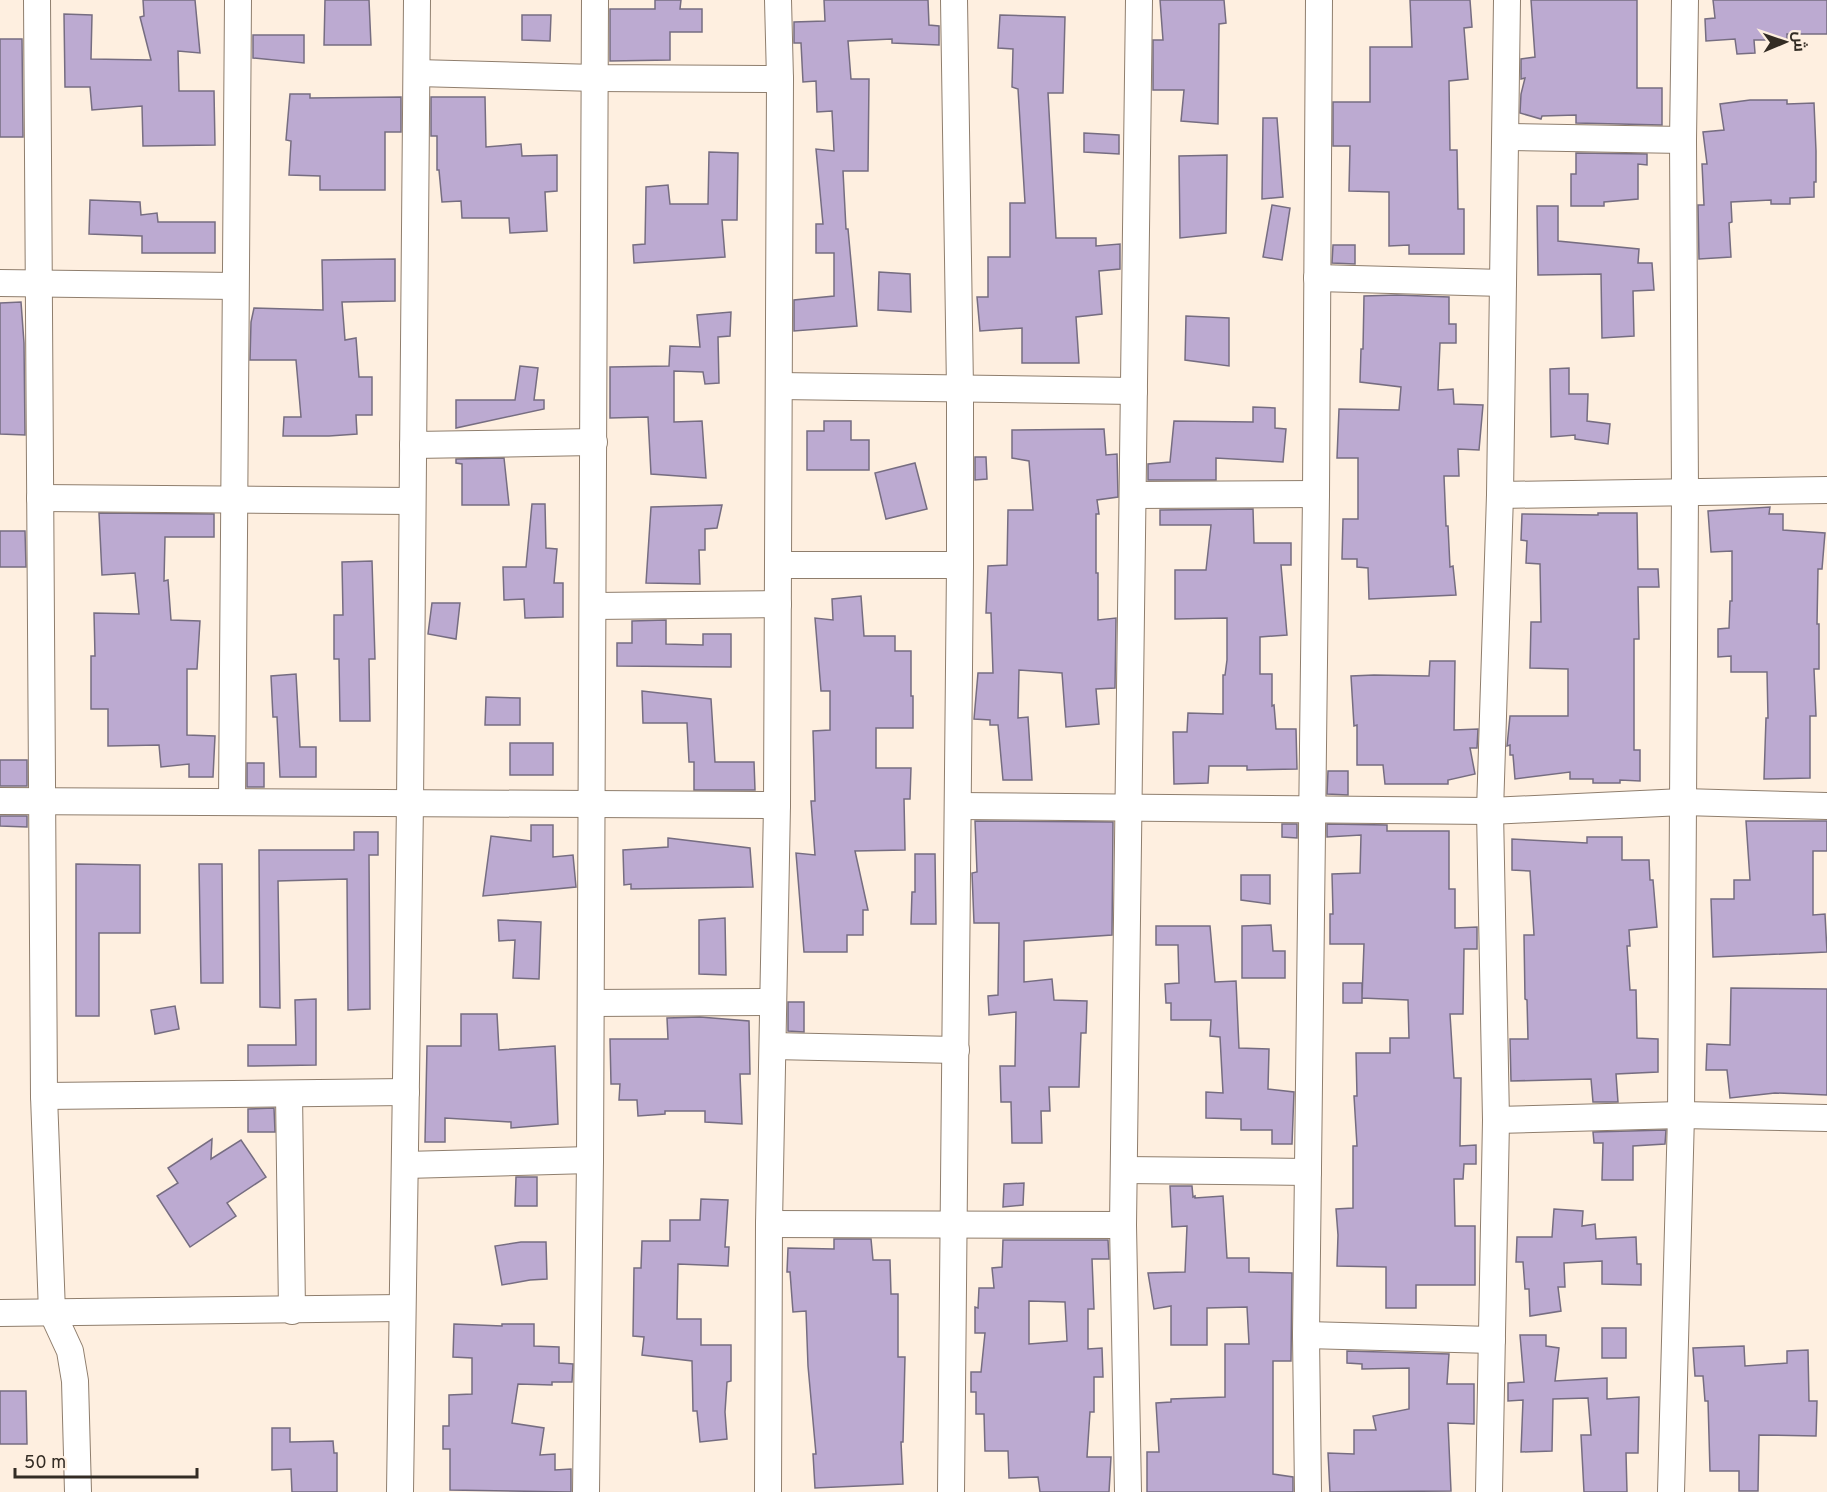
<svg xmlns="http://www.w3.org/2000/svg" width="1827" height="1492" viewBox="0 0 1827 1492" font-family="Overpass,Cairo,sans-serif">
<style>
.building{fill:#bcaad1;stroke:#766d81;stroke-width:1.5;fill-rule:evenodd}
.lines{fill:none;stroke-linecap:round;stroke-linejoin:round}
.minor-casing{stroke:#8f7e6d;stroke-width:28}
.minor{stroke:#fff;stroke-width:26}
</style>
<rect width="100%" height="100%" fill="#feefe0"/>
<!-- building -->
<g class="building">
<polygon points="143,0 195,0 200,53 178,51 179,91 214,91 215,145 143,146 142,106 92,110 90,87 65,87 64,14 92,15 91,59 151,60 140,17 144,16"/>
<polygon points="325,0 369,0 371,45 324,45"/>
<polygon points="655,0 681,0 680,9 702,9 702,32 670,32 670,60 610,61 610,9 655,9"/>
<polygon points="824,0 928,0 929,25 939,26 939,45 892,43 892,39 848,41 851,79 869,79 868,171 843,171 846,229 848,229 857,326 794,331 794,300 834,296 834,253 816,253 816,224 823,224 816,149 834,151 832,111 817,112 816,81 803,82 801,43 794,43 794,22 825,21"/>
<polygon points="1160,0 1224,0 1226,23 1219,24 1218,124 1181,121 1184,90 1153,90 1153,40 1163,40"/>
<polygon points="1410,0 1470,0 1472,27 1464,28 1468,79 1449,81 1450,150 1457,150 1458,209 1464,209 1464,254 1409,254 1409,245 1389,246 1389,192 1349,191 1350,146 1333,146 1333,102 1370,102 1370,47 1412,47"/>
<polygon points="1531,0 1637,0 1637,88 1662,88 1662,125 1576,123 1576,115 1542,116 1541,119 1520,113 1521,94 1525,78 1521,79 1521,59 1535,57"/>
<polygon points="1713,0 1827,0 1827,34 1787,34 1787,40 1754,40 1755,53 1737,54 1735,39 1706,41 1705,19 1715,18"/>
<polygon points="522,15 551,15 550,41 522,40"/>
<polygon points="1000,15 1065,17 1063,93 1048,93 1056,238 1096,238 1096,246 1120,244 1120,269 1099,271 1102,314 1076,317 1079,363 1022,363 1022,328 980,331 977,297 988,297 988,257 1010,257 1010,203 1025,203 1018,89 1012,87 1013,49 998,48"/>
<polygon points="253,35 304,35 304,63 253,58"/>
<polygon points="0,39 22,39 23,137 0,137"/>
<polygon points="290,94 310,94 310,98 401,97 401,132 385,132 385,190 320,190 320,176 289,175 291,141 286,140"/>
<polygon points="431,97 485,97 486,147 521,144 522,156 557,155 557,191 545,192 547,231 510,233 509,218 462,218 461,201 442,202 439,170 437,170 437,136 431,136"/>
<polygon points="1750,100 1787,100 1787,104 1814,103 1816,151 1816,182 1814,182 1814,197 1790,198 1790,204 1771,204 1771,200 1731,202 1732,222 1729,223 1731,257 1699,259 1698,205 1704,205 1702,164 1707,164 1703,132 1724,130 1720,104"/>
<polygon points="1263,118 1277,118 1283,197 1262,199"/>
<polygon points="1084,133 1119,135 1119,154 1084,152"/>
<polygon points="709,152 738,153 737,220 722,220 725,257 634,263 633,245 645,244 646,187 668,185 670,204 708,204"/>
<polygon points="1576,153 1647,154 1647,165 1638,164 1638,199 1604,202 1604,206 1571,206 1571,174 1576,174"/>
<polygon points="1227,155 1226,233 1180,238 1179,156"/>
<polygon points="90,200 140,202 141,215 157,213 158,222 215,222 215,253 142,253 142,236 89,234"/>
<polygon points="1272,205 1290,208 1282,260 1263,257"/>
<polygon points="1537,206 1558,206 1558,241 1639,249 1638,263 1652,263 1654,290 1633,291 1634,336 1602,338 1601,274 1538,275"/>
<polygon points="1333,245 1355,245 1355,264 1332,263"/>
<polygon points="395,259 395,301 342,302 345,340 356,338 359,377 372,377 372,415 356,415 357,434 329,436 283,436 284,417 301,417 296,360 250,360 251,322 254,308 323,310 322,260"/>
<polygon points="879,272 910,274 911,312 878,310"/>
<polygon points="1397,295 1449,297 1449,324 1456,324 1456,343 1440,343 1438,390 1453,389 1454,404 1483,405 1479,450 1458,449 1459,476 1444,476 1446,526 1448,526 1450,567 1453,566 1456,595 1369,599 1368,568 1357,567 1357,559 1342,559 1343,519 1358,519 1358,458 1337,458 1339,409 1399,410 1401,387 1360,382 1361,349 1363,349 1364,296"/>
<polygon points="21,302 24,343 25,435 0,434 0,303"/>
<polygon points="731,312 730,336 718,337 719,383 705,384 703,372 674,371 674,422 702,421 706,478 651,474 648,417 610,418 610,367 669,366 670,346 700,347 697,315"/>
<polygon points="1186,316 1229,318 1229,366 1185,360"/>
<polygon points="520,366 538,368 534,400 544,400 544,409 456,428 456,400 515,400"/>
<polygon points="1569,368 1569,394 1588,394 1587,421 1610,424 1608,444 1575,439 1575,435 1551,437 1550,369"/>
<polygon points="1253,407 1275,408 1275,428 1286,429 1283,462 1216,458 1216,480 1148,480 1148,464 1170,462 1174,421 1253,422"/>
<polygon points="824,421 851,421 851,440 869,440 869,470 807,470 807,431 824,431"/>
<polygon points="1104,429 1106,455 1117,454 1118,497 1097,500 1099,514 1096,514 1096,573 1098,573 1098,620 1116,618 1115,688 1096,689 1099,724 1066,727 1062,673 1019,670 1018,718 1028,717 1032,780 1003,780 998,725 990,725 990,720 974,719 978,673 993,673 991,613 986,613 988,566 1007,565 1008,510 1033,510 1029,461 1012,458 1012,430"/>
<polygon points="975,457 986,457 987,479 975,480"/>
<polygon points="504,458 509,505 462,505 462,464 456,463 456,459"/>
<polygon points="915,463 927,509 886,519 875,473"/>
<polygon points="532,504 545,504 546,548 557,549 554,583 563,583 563,617 525,618 524,599 504,600 503,567 526,567"/>
<polygon points="722,505 717,528 705,529 705,550 699,550 700,584 646,583 651,507"/>
<polygon points="1770,507 1769,514 1783,514 1783,530 1825,533 1822,569 1818,569 1817,624 1819,624 1819,669 1814,669 1816,716 1810,716 1810,778 1764,779 1766,718 1768,718 1767,672 1731,672 1731,656 1718,657 1718,629 1729,628 1730,601 1732,601 1732,551 1711,552 1708,511"/>
<polygon points="1253,509 1254,543 1291,543 1291,565 1281,565 1287,635 1260,637 1260,674 1272,674 1272,706 1274,705 1276,729 1296,729 1297,769 1247,770 1247,766 1209,766 1208,783 1174,784 1173,732 1187,732 1188,713 1223,714 1223,675 1225,675 1227,660 1227,618 1175,619 1175,570 1206,570 1211,525 1160,525 1160,510"/>
<polygon points="99,513 214,514 214,537 165,537 164,581 168,580 171,620 200,621 197,669 187,669 187,735 215,736 213,777 189,777 189,764 161,767 159,745 108,746 108,709 91,709 91,656 95,656 94,613 139,614 135,573 102,575"/>
<polygon points="1598,513 1637,513 1638,569 1658,569 1659,587 1638,587 1639,639 1634,639 1634,750 1640,750 1640,781 1620,780 1620,783 1593,783 1593,779 1570,779 1570,772 1515,779 1513,755 1510,755 1510,745 1507,746 1510,716 1568,716 1568,669 1530,668 1531,622 1541,622 1540,564 1526,563 1527,541 1521,540 1522,514 1598,515"/>
<polygon points="0,531 25,531 26,567 0,567"/>
<polygon points="372,561 375,659 369,659 370,721 340,721 339,659 334,659 334,615 343,615 342,562"/>
<polygon points="861,596 864,636 895,636 895,651 911,651 911,696 913,696 913,728 876,728 876,768 911,768 910,799 904,799 905,850 855,851 868,910 863,910 863,935 847,935 847,952 804,952 796,853 815,855 811,801 815,801 813,731 830,730 830,691 821,691 815,618 833,620 832,599"/>
<polygon points="432,603 460,603 456,639 428,634"/>
<polygon points="666,620 666,644 703,645 703,634 731,634 731,667 617,666 617,643 632,643 632,621"/>
<polygon points="1430,661 1455,661 1454,730 1478,729 1477,748 1470,748 1475,774 1448,780 1448,784 1385,784 1383,765 1357,765 1357,725 1354,726 1351,676 1374,675 1429,676"/>
<polygon points="296,674 300,747 316,747 316,777 280,777 277,717 273,717 271,676"/>
<polygon points="642,691 711,699 715,762 754,762 755,790 694,790 694,762 689,762 687,723 643,723"/>
<polygon points="486,697 520,698 520,725 485,725"/>
<rect x="510" y="743" width="43" height="32"/>
<rect x="0" y="760" width="27" height="26"/>
<rect x="247" y="763" width="17" height="24"/>
<polygon points="1328,771 1348,771 1348,795 1327,794"/>
<polygon points="0,816 27,816 27,827 0,826"/>
<polygon points="975,821 1113,822 1112,935 1024,941 1024,982 1052,979 1054,1000 1087,1001 1086,1033 1081,1033 1079,1087 1049,1087 1050,1111 1041,1111 1042,1143 1012,1143 1011,1102 1001,1102 1000,1066 1015,1066 1016,1012 989,1015 988,996 998,995 999,923 974,923 972,873 977,872"/>
<polygon points="1746,821 1827,821 1827,851 1813,851 1813,915 1825,914 1827,952 1713,957 1711,899 1734,899 1734,880 1750,880"/>
<polygon points="1282,824 1297,824 1297,838 1282,837"/>
<polygon points="1327,824 1387,825 1387,831 1449,831 1449,889 1455,889 1455,928 1477,927 1477,949 1464,949 1463,1014 1450,1014 1454,1078 1461,1078 1460,1146 1476,1145 1476,1164 1464,1164 1463,1179 1454,1179 1455,1226 1475,1226 1475,1285 1416,1285 1416,1308 1386,1308 1386,1267 1337,1266 1338,1235 1336,1209 1353,1208 1353,1146 1357,1146 1354,1096 1357,1096 1356,1053 1390,1053 1390,1038 1409,1038 1408,1000 1362,998 1362,1003 1343,1003 1343,983 1362,983 1362,998 1364,944 1330,944 1330,914 1333,914 1332,874 1360,873 1361,835 1327,837"/>
<polygon points="531,825 553,825 553,857 573,855 576,887 483,896 491,836 531,841"/>
<polygon points="354,832 378,832 378,855 369,855 370,1009 348,1010 347,879 278,881 280,1008 260,1007 259,850 354,850"/>
<polygon points="1587,837 1622,837 1622,860 1649,860 1650,880 1653,880 1657,927 1629,930 1630,946 1627,946 1630,990 1636,990 1637,1038 1658,1039 1658,1072 1616,1074 1618,1102 1593,1102 1591,1079 1511,1081 1510,1039 1528,1039 1527,1000 1525,999 1524,935 1534,935 1530,871 1512,870 1512,839 1587,843"/>
<polygon points="668,838 750,848 753,887 631,889 631,884 624,885 623,850 668,847"/>
<polygon points="915,854 935,854 936,924 911,924 912,892 915,892"/>
<polygon points="76,864 140,865 140,933 99,933 99,1016 76,1016"/>
<polygon points="199,864 222,864 223,983 201,983"/>
<polygon points="1241,875 1270,875 1270,904 1241,900"/>
<polygon points="725,918 726,975 699,974 699,920"/>
<polygon points="498,920 541,922 539,979 513,978 515,940 499,941"/>
<polygon points="1271,925 1273,951 1285,951 1285,978 1242,978 1242,926"/>
<polygon points="1156,926 1210,926 1215,982 1236,981 1239,1048 1269,1049 1268,1089 1294,1092 1292,1144 1272,1144 1272,1130 1241,1130 1241,1119 1206,1118 1206,1092 1223,1093 1220,1037 1210,1036 1211,1020 1171,1020 1171,1003 1166,1003 1165,984 1179,983 1178,945 1156,945"/>
<polygon points="1731,988 1827,989 1827,1095 1775,1093 1730,1098 1727,1070 1706,1070 1707,1044 1730,1045"/>
<polygon points="316,999 316,1065 248,1066 248,1045 296,1045 295,1000"/>
<polygon points="788,1002 804,1002 804,1032 788,1031"/>
<polygon points="175,1006 179,1029 155,1034 151,1010"/>
<polygon points="461,1014 497,1014 499,1050 555,1046 558,1124 511,1128 511,1122 445,1118 445,1142 425,1142 427,1046 461,1046"/>
<polygon points="700,1017 749,1021 750,1074 740,1074 742,1124 705,1122 705,1111 665,1111 665,1114 638,1116 637,1100 619,1100 620,1084 611,1084 610,1039 668,1039 667,1018"/>
<polygon points="274,1108 275,1132 248,1132 248,1109"/>
<polygon points="1666,1130 1665,1144 1633,1146 1633,1180 1602,1180 1603,1143 1594,1143 1593,1132"/>
<polygon points="212,1139 211,1159 241,1140 266,1177 227,1203 236,1216 190,1247 157,1196 178,1183 168,1168"/>
<polygon points="516,1177 537,1177 537,1206 515,1206"/>
<polygon points="1024,1183 1023,1205 1003,1207 1004,1184"/>
<polygon points="1170,1186 1192,1186 1193,1197 1195,1196 1195,1198 1223,1196 1227,1258 1249,1258 1249,1272 1292,1273 1291,1361 1273,1361 1273,1474 1293,1477 1293,1492 1147,1492 1147,1452 1159,1452 1156,1403 1171,1402 1171,1399 1225,1397 1225,1344 1249,1344 1247,1307 1207,1308 1207,1345 1171,1345 1171,1306 1154,1309 1148,1273 1185,1272 1187,1226 1172,1227"/>
<polygon points="701,1199 728,1200 725,1247 729,1247 728,1266 678,1264 677,1319 701,1319 701,1345 731,1345 731,1381 727,1382 725,1412 727,1439 700,1442 697,1411 693,1411 692,1361 642,1355 644,1337 633,1336 634,1268 641,1268 642,1241 670,1241 670,1220 700,1220"/>
<polygon points="1554,1209 1583,1211 1582,1226 1595,1224 1596,1239 1636,1237 1637,1264 1641,1264 1641,1285 1602,1284 1602,1261 1564,1263 1565,1287 1558,1287 1561,1311 1530,1316 1529,1289 1525,1289 1523,1262 1516,1262 1517,1237 1552,1237"/>
<polygon points="834,1239 871,1239 873,1260 890,1260 891,1294 898,1294 898,1357 905,1357 903,1442 901,1442 903,1484 815,1488 813,1454 816,1454 808,1366 806,1311 793,1312 790,1272 787,1272 788,1248 834,1249"/>
<path d="M1003,1240H1108L1109,1259H1092L1094,1309H1088V1349L1102,1348L1103,1377H1094V1412H1090L1087,1457H1111L1109,1492H1040L1038,1477L1009,1478L1008,1451H985L984,1414H976V1392H971V1372H981L985,1333H975V1307L978,1308L979,1288H994L992,1268L1002,1267ZM1029,1301L1065,1302L1067,1341L1029,1344Z"/>
<polygon points="521,1242 546,1242 547,1279 530,1280 502,1285 495,1246"/>
<polygon points="454,1324 502,1326 502,1324 534,1324 534,1346 559,1347 559,1363 573,1364 572,1382 552,1382 552,1385 518,1384 512,1423 544,1428 540,1455 555,1454 555,1470 571,1469 571,1492 450,1490 450,1449 443,1449 443,1426 449,1426 449,1395 472,1394 472,1358 453,1357"/>
<rect x="1602" y="1328" width="24" height="30"/>
<polygon points="1520,1335 1546,1335 1546,1346 1559,1348 1555,1381 1607,1378 1607,1399 1639,1397 1638,1453 1626,1453 1627,1492 1584,1492 1581,1435 1591,1435 1588,1398 1553,1399 1552,1451 1521,1452 1523,1400 1508,1401 1508,1383 1524,1382"/>
<polygon points="1744,1346 1745,1366 1787,1363 1787,1351 1808,1350 1809,1401 1817,1401 1816,1436 1759,1435 1758,1491 1739,1491 1739,1471 1710,1471 1708,1401 1705,1401 1703,1376 1695,1376 1693,1348"/>
<polygon points="1347,1351 1449,1354 1447,1384 1474,1384 1474,1424 1448,1423 1451,1491 1330,1492 1328,1453 1354,1454 1354,1430 1376,1430 1373,1416 1409,1409 1409,1368 1362,1369 1362,1364 1347,1363"/>
<polygon points="0,1391 26,1391 27,1444 0,1444"/>
<polygon points="272,1428 290,1428 290,1442 333,1441 334,1453 337,1453 337,1492 292,1492 291,1469 272,1470"/>
</g>
<g class="lines">
<defs>
<g id="minor">
<polyline points="37,0 44,1096 52,1312 70,1351 75,1381 78,1492"/>
<polyline points="417,73 595,78 780,79"/>
<polyline points="1506,137 1683,140"/>
<polyline points="1317,278 1503,283"/>
<polyline points="0,283 235,286"/>
<polyline points="779,386 1134,391"/>
<polyline points="413,445 594,442"/>
<polyline points="1133,495 1316,494"/>
<polyline points="1500,495 1827,490"/>
<polyline points="40,498 412,501"/>
<polyline points="778,565 960,565"/>
<polyline points="593,606 778,604"/>
<polyline points="0,801 777,805"/>
<polyline points="232,802 238,0"/>
<polyline points="959,806 1490,811 1683,802 1827,806"/>
<polyline points="591,1003 773,1002"/>
<polyline points="773,1046 956,1050"/>
<polyline points="289,1094 292,1311"/>
<polyline points="44,1096 406,1092"/>
<polyline points="1496,1120 1681,1115 1827,1118"/>
<polyline points="405,1165 590,1160"/>
<polyline points="1124,1170 1308,1172"/>
<polyline points="769,1224 1123,1225"/>
<polyline points="0,1313 402,1308"/>
<polyline points="1306,1335 1492,1340"/>
<polyline points="400,1492 410,803 417,0"/>
<polyline points="586,1492 590,1160 595,0"/>
<polyline points="768,1492 769,1224 777,805 780,79 778,0"/>
<polyline points="951,1492 960,565 960,389 954,0"/>
<polyline points="1128,1492 1123,1225 1139,0"/>
<polyline points="1308,1492 1306,1335 1316,494 1319,0"/>
<polyline points="1489,1492 1496,1120 1490,811 1500,495 1507,0"/>
<polyline points="1671,1492 1681,1115 1685,491 1683,140 1685,0"/>
</g>
</defs>
<!-- minor casing -->
<use href="#minor" class="minor-casing"/>
<!-- minor -->
<use href="#minor" class="minor"/>
</g>
<!-- north arrow -->
<g transform="translate(1785 42) rotate(88)" stroke="#feefe0" stroke-width="4.5" paint-order="stroke">
<path d="M0-4.5L10 22L0 15L-10 22Z" fill="#332c24"/>
<text y="-9" font-size="16" font-weight="bold" text-anchor="middle" fill="#332c24">ش</text>
</g>
<!-- scale -->
<path d="M15 1468v9h182v-9" fill="none" stroke="#332c24" stroke-width="3"/>
<text x="24" y="1468" font-size="18" fill="#332c24" stroke="#feefe0" stroke-width="4.5" paint-order="stroke">50 m</text>
</svg>
